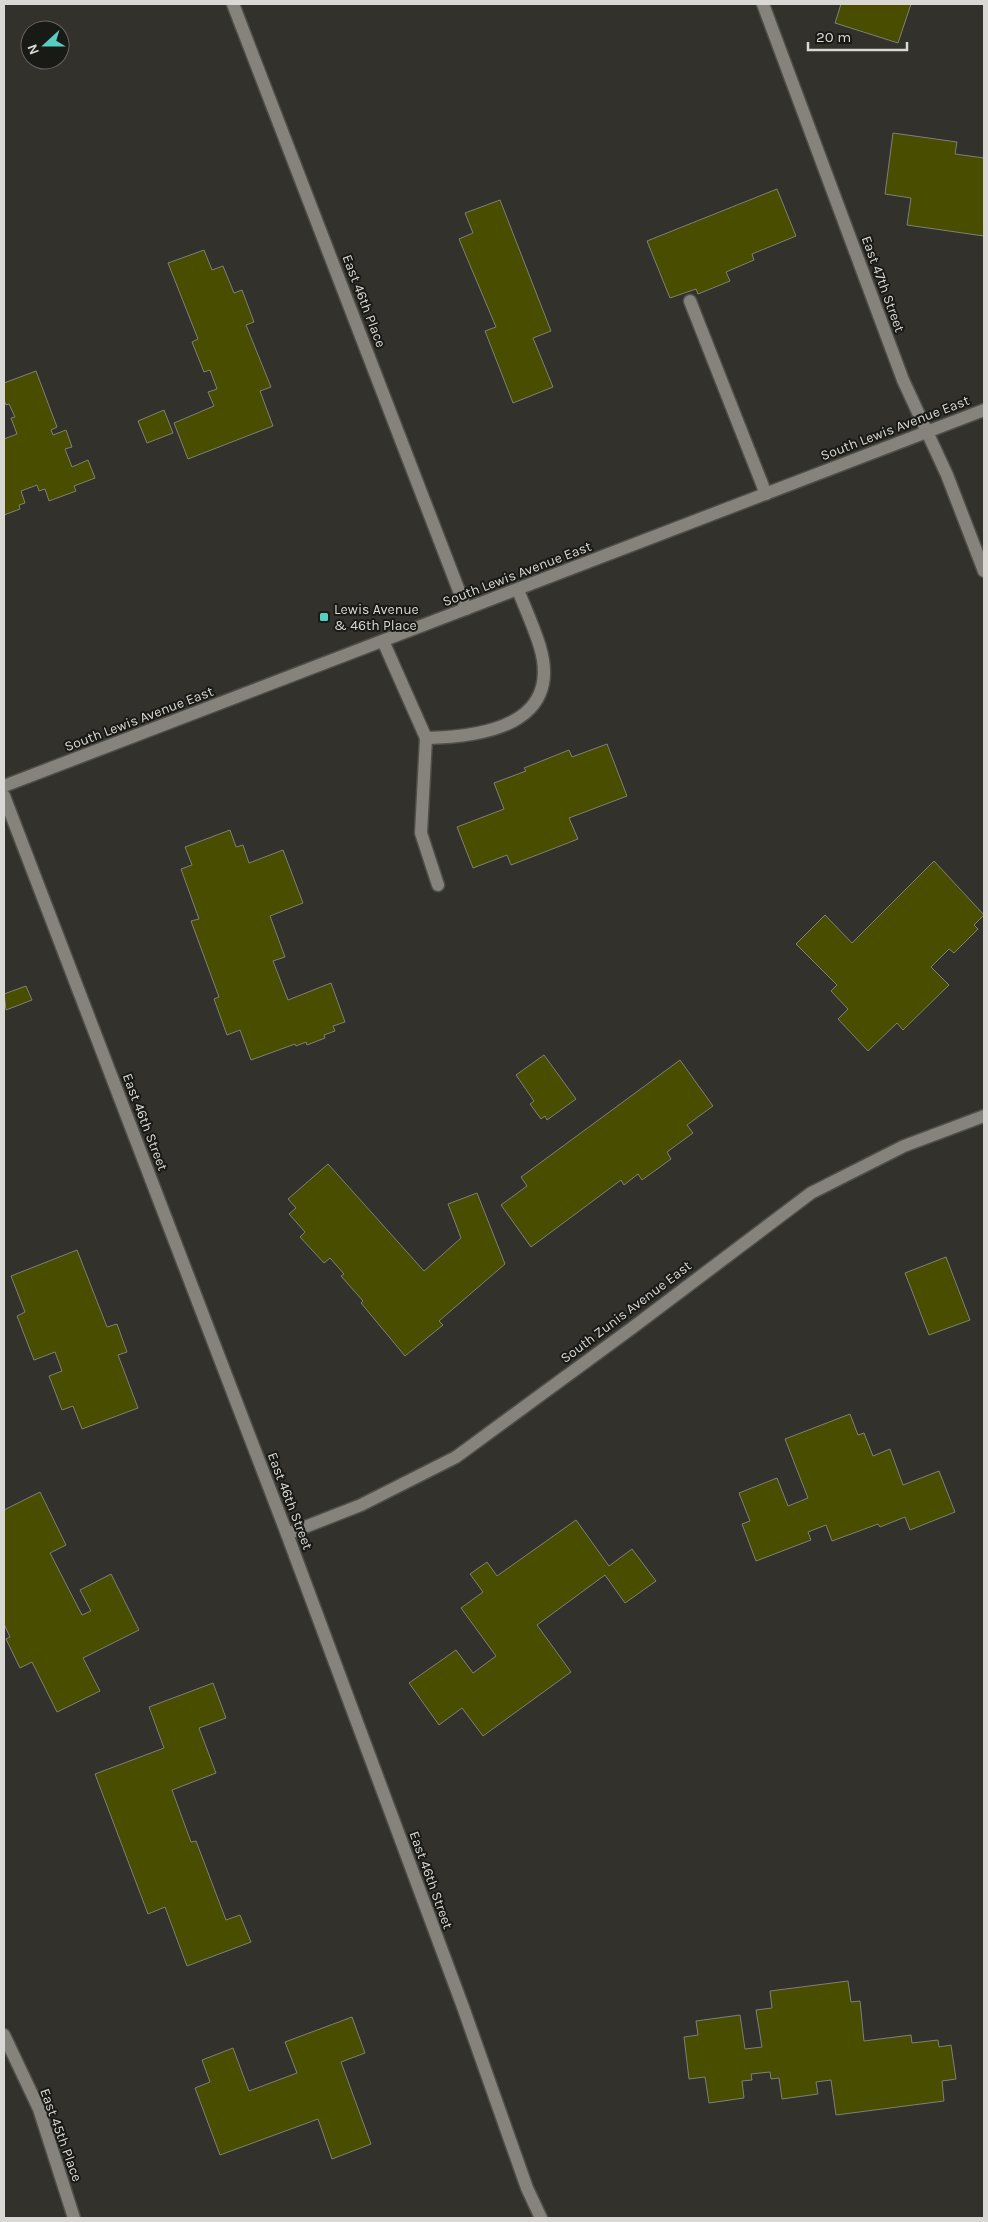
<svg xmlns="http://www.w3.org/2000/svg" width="988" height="2222" viewBox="0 0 988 2222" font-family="Karla,sans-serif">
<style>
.building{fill:#484d00;stroke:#7f8079}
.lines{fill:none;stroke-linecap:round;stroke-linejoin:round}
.service-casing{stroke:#4f4e49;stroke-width:15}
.minor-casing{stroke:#4f4e49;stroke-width:15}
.secondary-casing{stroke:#4f4e49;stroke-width:15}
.service{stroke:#85837c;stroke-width:12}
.minor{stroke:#85837c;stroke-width:12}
.secondary{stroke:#85837c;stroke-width:12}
.poi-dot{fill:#56cec4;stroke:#191916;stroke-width:2}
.labels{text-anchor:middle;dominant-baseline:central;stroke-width:4;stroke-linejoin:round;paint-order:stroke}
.street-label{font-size:14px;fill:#d9d8d4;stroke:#191916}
.poi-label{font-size:14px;fill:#d9d8d4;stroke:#191916;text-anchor:start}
</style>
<rect width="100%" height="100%" fill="#32312b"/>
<!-- building -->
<g class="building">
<polygon points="841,4 911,4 898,43 835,23"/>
<polygon points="893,133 957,142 955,154 984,158 984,236 907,225 911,198 885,194"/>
<polygon points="777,189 796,236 752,254 754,260 726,272 730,281 698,294 696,289 670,298 647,241"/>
<polygon points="500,200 551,331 533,338 553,387 513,403 485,331 496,327 459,239 473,233 465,213"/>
<polygon points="204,250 212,270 223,266 234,293 242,290 254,322 246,325 271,387 260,391 273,426 188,459 174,423 214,406 208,392 217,389 210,370 204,372 192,342 198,339 168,263"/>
<polygon points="36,371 57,427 51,430 53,435 66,430 72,447 65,449 72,467 88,460 95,478 74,486 76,491 49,501 45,489 39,491 37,485 21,491 25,503 19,505 20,509 4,515 4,439 17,434 11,418 15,417 9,404 6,405 4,400 4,383"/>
<polygon points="164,410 173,433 147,443 138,421"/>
<polygon points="607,744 627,796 569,818 578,839 511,865 507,855 473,868 457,827 504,809 494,783 526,771 524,768 569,750 572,757"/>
<polygon points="230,830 236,847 243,845 249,863 283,850 303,903 270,916 285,957 273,961 288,1000 331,983 345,1022 333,1026 335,1031 324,1035 325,1038 307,1045 306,1042 296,1046 295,1044 251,1060 240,1030 227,1035 214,999 219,997 191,921 199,919 181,869 192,865 185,847"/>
<polygon points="934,861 984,915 974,925 978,929 954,953 949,949 931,967 949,985 903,1030 897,1023 868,1051 838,1019 848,1009 831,991 837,985 796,944 825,915 852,943"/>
<polygon points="26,986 32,1000 6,1010 4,994"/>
<polygon points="544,1055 576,1099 547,1120 545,1116 541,1119 530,1104 534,1101 516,1075"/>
<polygon points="680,1060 713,1106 687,1125 693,1133 667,1152 671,1159 642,1180 638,1174 624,1185 621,1180 531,1247 501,1205 527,1186 521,1177"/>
<polygon points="328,1164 424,1271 461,1238 448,1204 477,1193 505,1264 439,1321 443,1325 405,1356 361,1303 363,1301 341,1276 344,1274 330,1258 324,1263 300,1237 305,1232 289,1214 296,1208 288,1199"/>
<polygon points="77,1250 107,1327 117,1324 127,1352 118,1355 138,1408 82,1429 73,1406 62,1410 49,1376 62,1371 55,1352 34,1360 17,1316 25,1312 11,1276"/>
<polygon points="946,1257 970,1320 929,1335 905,1273"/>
<polygon points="850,1414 858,1435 864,1433 873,1456 890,1449 903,1485 939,1471 955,1512 910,1530 905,1517 880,1527 878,1524 832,1541 826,1525 808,1532 811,1540 756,1561 742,1524 750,1521 739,1493 777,1478 788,1506 808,1498 785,1439"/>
<polygon points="40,1492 66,1545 50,1553 82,1615 91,1611 80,1590 111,1574 139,1630 83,1658 100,1691 57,1712 32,1662 20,1668 6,1639 10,1637 4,1624 4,1510"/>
<polygon points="576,1520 609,1566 632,1549 656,1581 625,1603 605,1575 537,1625 571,1672 483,1736 462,1708 439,1725 409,1683 456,1650 473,1673 496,1656 461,1608 483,1592 470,1574 487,1562 497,1576"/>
<polygon points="213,1683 226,1718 199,1728 216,1773 172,1790 191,1842 196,1841 226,1920 240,1915 251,1942 187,1966 165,1907 148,1914 95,1774 164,1748 149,1707"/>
<polygon points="848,1981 851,2002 860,2001 864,2041 911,2035 912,2043 938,2040 939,2047 951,2045 956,2079 942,2081 944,2101 836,2115 831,2080 816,2082 818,2094 782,2099 779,2078 771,2079 770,2072 751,2074 752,2080 742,2081 744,2098 709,2103 705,2077 689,2079 684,2037 698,2035 696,2021 740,2015 745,2049 762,2047 756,2010 772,2008 770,1991"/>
<polygon points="352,2017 365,2053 341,2062 371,2144 332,2159 318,2119 220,2155 195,2088 210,2082 202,2060 233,2048 249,2091 297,2073 285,2042"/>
</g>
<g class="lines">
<defs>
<g id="service">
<polyline points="690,301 766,494"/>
<polyline points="383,641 426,738 421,833 438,885"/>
<path d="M426,738C482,737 563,725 540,647C534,627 525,608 518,590"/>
</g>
<g id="minor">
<polyline points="233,4 466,609"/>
<polyline points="763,4 903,380 947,475 984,571"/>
<polyline points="4,796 287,1534 463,2007 527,2188 541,2218"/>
<polyline points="287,1534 361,1505 456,1457 632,1328 811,1193 904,1146 984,1116"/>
<polyline points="4,2035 39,2109 74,2218"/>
</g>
<polyline id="secondary" points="4,786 984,410"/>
</defs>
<!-- service casing -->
<use href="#service" class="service-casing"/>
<!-- minor casing -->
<use href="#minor" class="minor-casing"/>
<!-- secondary casing -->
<use href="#secondary" class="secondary-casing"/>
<!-- service -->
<use href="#service" class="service"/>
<!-- minor -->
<use href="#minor" class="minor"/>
<!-- secondary -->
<use href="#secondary" class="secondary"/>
</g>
<!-- markers -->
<rect class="poi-dot" x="319" y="612" width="10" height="10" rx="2.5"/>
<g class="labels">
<!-- street labels -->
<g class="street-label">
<text transform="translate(883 284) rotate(70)">East 47th Street</text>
<text transform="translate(364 301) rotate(69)">East 46th Place</text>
<text transform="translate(895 428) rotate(-21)">South Lewis Avenue East</text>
<text transform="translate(517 574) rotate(-21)">South Lewis Avenue East</text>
<text transform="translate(139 719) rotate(-21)">South Lewis Avenue East</text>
<text transform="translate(145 1122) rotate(69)">East 46th Street</text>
<text transform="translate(626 1312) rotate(-37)">South Zunis Avenue East</text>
<text transform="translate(290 1501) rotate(69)">East 46th Street</text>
<text transform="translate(431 1880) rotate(70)">East 46th Street</text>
<text transform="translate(61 2135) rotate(70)">East 45th Place</text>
</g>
<!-- poi labels -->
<g class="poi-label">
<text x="334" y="609">Lewis Avenue<tspan x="334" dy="16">&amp; 46th Place</tspan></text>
</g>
</g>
<!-- border -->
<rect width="988" height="2222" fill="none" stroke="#d9d8d4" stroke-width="10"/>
<!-- north arrow -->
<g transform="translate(45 45) rotate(249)"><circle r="24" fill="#191916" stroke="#666562"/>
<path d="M0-4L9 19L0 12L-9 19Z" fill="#56cec4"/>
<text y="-8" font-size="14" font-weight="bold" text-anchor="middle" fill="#d9d8d4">N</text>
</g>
<!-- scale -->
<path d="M808 42v8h99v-8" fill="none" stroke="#d9d8d4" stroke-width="2.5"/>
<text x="816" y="42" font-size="15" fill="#d9d8d4" stroke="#191916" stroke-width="4" paint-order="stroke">20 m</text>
</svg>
